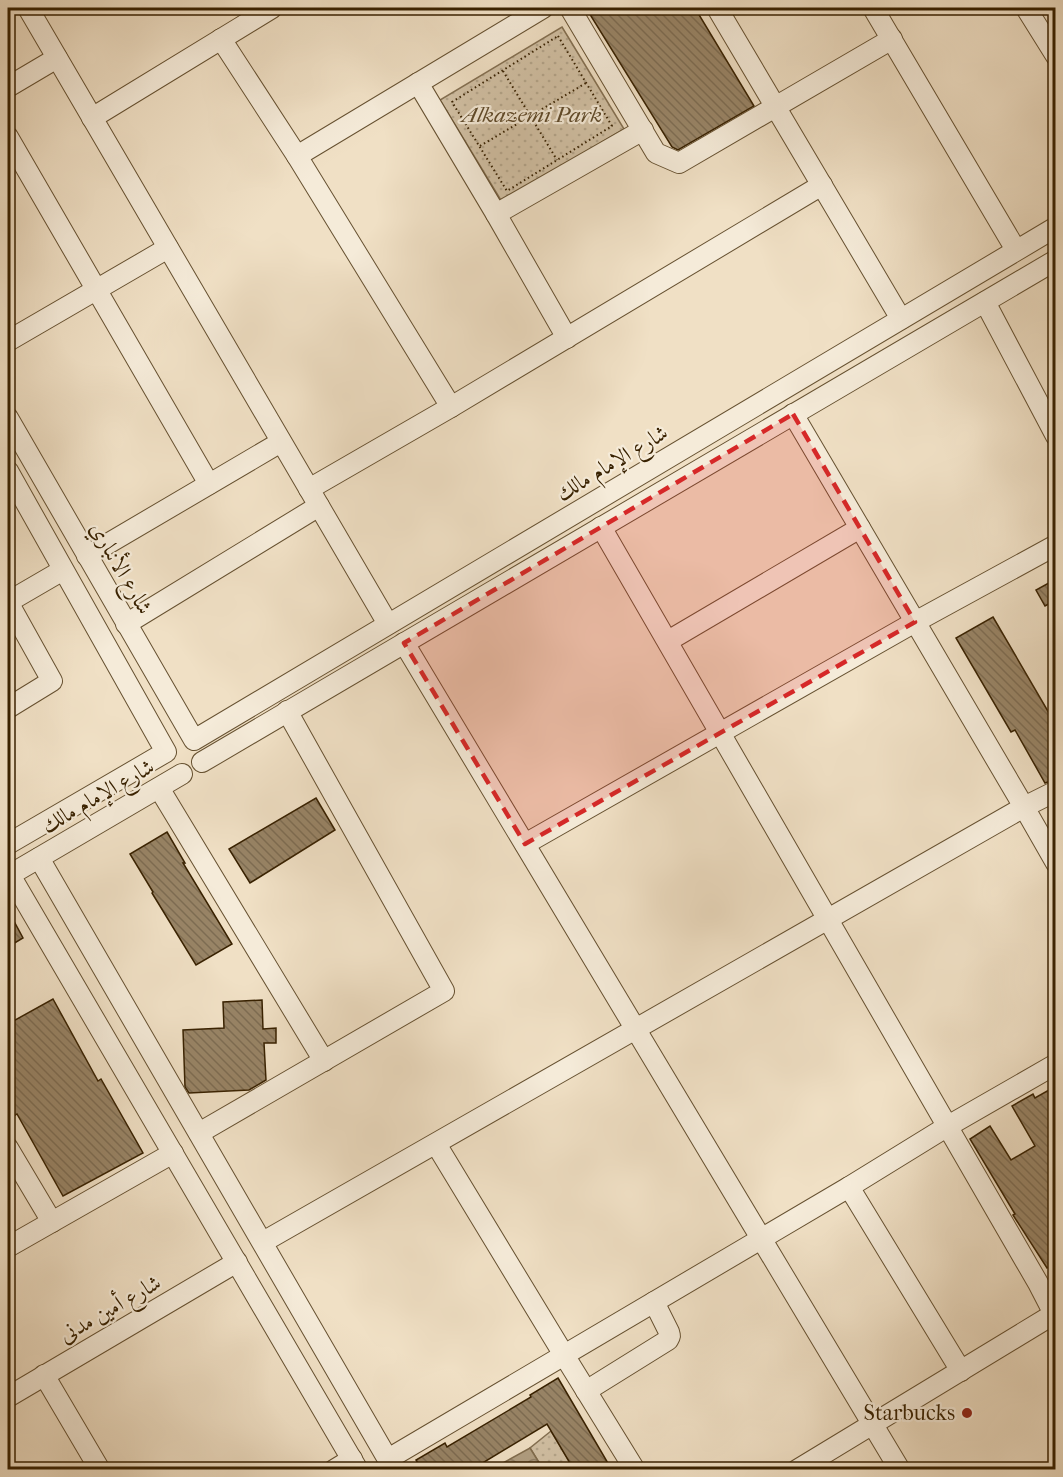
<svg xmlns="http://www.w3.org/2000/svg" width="1063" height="1477" viewBox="0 0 1063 1477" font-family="'IM FELL French Canon',Amiri,serif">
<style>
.park{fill:url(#park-dots);stroke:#847052;stroke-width:1.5}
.water{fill:url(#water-waves);stroke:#816d4e;stroke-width:1.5}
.building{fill:url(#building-back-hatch);stroke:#382100;stroke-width:1.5}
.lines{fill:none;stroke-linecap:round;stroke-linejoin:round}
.minor-casing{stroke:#665131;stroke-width:22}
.path{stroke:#382100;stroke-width:2;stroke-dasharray:1.5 3;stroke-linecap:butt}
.minor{stroke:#f5ebd9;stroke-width:20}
.marked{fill:#d62828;fill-opacity:0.2;stroke:#d62828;stroke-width:4.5;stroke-dasharray:12 8;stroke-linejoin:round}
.poi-dot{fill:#8f2418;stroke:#f5ebd9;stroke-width:2}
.labels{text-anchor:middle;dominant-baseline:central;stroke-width:4.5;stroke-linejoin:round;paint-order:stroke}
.park-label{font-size:22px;font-style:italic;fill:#5e4929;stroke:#f5ebd9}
.street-label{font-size:22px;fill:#382100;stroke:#f5ebd9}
.poi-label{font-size:22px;fill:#382100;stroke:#f5ebd9;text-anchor:end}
</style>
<defs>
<pattern id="park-dots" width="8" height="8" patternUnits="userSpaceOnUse" patternTransform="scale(1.5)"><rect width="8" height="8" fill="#d1c0a4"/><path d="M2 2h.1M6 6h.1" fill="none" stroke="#b4a58b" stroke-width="1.8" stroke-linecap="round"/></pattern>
<pattern id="water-waves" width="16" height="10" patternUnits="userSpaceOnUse" patternTransform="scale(1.5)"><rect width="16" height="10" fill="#b19f82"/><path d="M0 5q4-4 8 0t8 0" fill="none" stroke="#918168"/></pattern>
<pattern id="building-back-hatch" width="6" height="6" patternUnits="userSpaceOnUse" patternTransform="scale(1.5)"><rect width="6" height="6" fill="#988466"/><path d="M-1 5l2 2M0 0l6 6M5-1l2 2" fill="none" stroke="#7d6c52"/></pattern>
</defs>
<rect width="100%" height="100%" fill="#f0e0c5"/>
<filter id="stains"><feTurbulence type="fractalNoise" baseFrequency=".00333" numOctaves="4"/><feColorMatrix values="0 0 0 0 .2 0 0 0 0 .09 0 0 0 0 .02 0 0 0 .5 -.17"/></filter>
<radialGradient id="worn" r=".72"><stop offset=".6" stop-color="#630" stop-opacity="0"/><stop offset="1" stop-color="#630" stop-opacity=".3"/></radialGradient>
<!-- park -->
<g class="park">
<polygon points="562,27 624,129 502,202 440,100"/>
<polygon points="551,1431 574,1469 543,1469 530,1448"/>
</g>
<!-- water -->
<polygon class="water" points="530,1448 543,1469 492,1469"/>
<!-- building -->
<g class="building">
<polygon points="586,8 695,8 754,106 678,150 672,147"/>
<polygon points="1056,579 1056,600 1045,606 1036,590"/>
<polygon points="993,617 1056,725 1056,779 1045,783 1015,730 1011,732 956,638"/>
<polygon points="316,798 335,830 250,883 229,849"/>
<polygon points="167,832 185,863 183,863 232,944 196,965 152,893 153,892 130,854"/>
<polygon points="8,910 23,938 8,947"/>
<polygon points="53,999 98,1081 101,1079 143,1153 63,1196 17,1114 14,1116 8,1105 8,1024"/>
<polygon points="262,1000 263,1029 276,1028 276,1043 264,1043 266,1080 249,1090 189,1093 185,1087 183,1030 224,1028 223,1002"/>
<polygon points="1056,1086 1056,1263 1047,1268 1013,1215 1015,1214 970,1139 990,1126 1011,1160 1035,1146 1012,1106 1033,1094 1035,1098"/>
<polygon points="558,1378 612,1470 574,1470 547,1424 471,1470 422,1470 416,1460 445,1443 447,1447 531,1397 530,1395"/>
</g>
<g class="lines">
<defs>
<g id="minor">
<polyline points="28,8 388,624"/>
<polyline points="570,8 656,153 679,163 892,39"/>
<polyline points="717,8 901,319"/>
<polyline points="873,8 1016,250"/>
<polyline points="1026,8 1056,56"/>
<polyline points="221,39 297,156 451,407"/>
<polyline points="418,83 496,214 567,338"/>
<polyline points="8,87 57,58"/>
<polyline points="92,118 272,8"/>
<polyline points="8,137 209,484"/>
<polyline points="297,156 543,8"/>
<polyline points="496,214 643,130"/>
<polyline points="985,302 1056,436"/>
<polyline points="8,341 168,248"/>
<polyline points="793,414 1024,807 1056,863"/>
<polyline points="8,418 194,740 1056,227"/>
<polyline points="8,471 166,752 8,844"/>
<polyline points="309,489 451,407 822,185"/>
<polyline points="601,527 1038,1283 1054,1314 1056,1313"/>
<polyline points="87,556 281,442"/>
<polyline points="8,602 63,570"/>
<polyline points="126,624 319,506"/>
<polyline points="668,641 860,528"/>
<polyline points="404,643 900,1470"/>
<polyline points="8,708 52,681 8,602"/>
<polyline points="202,762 1056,260"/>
<polyline points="159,788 324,1061"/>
<polyline points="525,844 915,622 1056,545"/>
<polyline points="39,858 394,1470"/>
<polyline points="10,875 358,1470"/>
<polyline points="8,876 182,774"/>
<polyline points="199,1133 444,991 287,711"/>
<polyline points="436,1144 564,1355 635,1470"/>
<polyline points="8,1148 52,1222"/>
<polyline points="849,1187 948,1126 1056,1064"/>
<polyline points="263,1242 1024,807 1056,791"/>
<polyline points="8,1247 173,1153"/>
<polyline points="44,1375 100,1470"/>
<polyline points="586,1391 668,1340 670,1336 669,1332 654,1302"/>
<polyline points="8,1397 237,1262"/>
<polyline points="388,1459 849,1187 961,1371"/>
<polyline points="334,1470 352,1459"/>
<polyline points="797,1470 1054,1314 1056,1317"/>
</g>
</defs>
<!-- minor casing -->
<use href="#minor" class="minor-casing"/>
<!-- path -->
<g class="path">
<polygon points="558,36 612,126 507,191 452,102"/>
<polyline points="503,71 557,160"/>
<polyline points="480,146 586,83"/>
</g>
<!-- minor -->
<use href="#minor" class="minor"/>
</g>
<!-- marked area -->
<path class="marked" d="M793,414L915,622L525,844L404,643Z"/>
<!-- markers -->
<circle class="poi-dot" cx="967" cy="1413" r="6"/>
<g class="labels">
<!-- park labels -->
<g class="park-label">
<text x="532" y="115">Alkazemi Park</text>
</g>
<!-- street labels -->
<g class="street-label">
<text transform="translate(612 463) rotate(-31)">شارع الإمام مالك</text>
<text transform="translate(121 568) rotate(60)">شارع الأنباري</text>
<text transform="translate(98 796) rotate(-30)">شارع الإمام مالك</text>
<text transform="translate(110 1309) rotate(-30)">شارع أمين مدنى</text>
</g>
<!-- poi labels -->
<g class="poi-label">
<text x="955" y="1413">Starbucks</text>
</g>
</g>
<!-- margin -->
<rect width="1063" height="1477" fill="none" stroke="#f0e0c5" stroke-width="30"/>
<rect x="9" y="9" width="1045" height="1459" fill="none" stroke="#382100" stroke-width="3"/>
<rect x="15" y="15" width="1033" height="1447" fill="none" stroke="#382100" stroke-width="1.5"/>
<rect width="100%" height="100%" filter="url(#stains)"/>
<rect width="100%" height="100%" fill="url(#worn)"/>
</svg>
